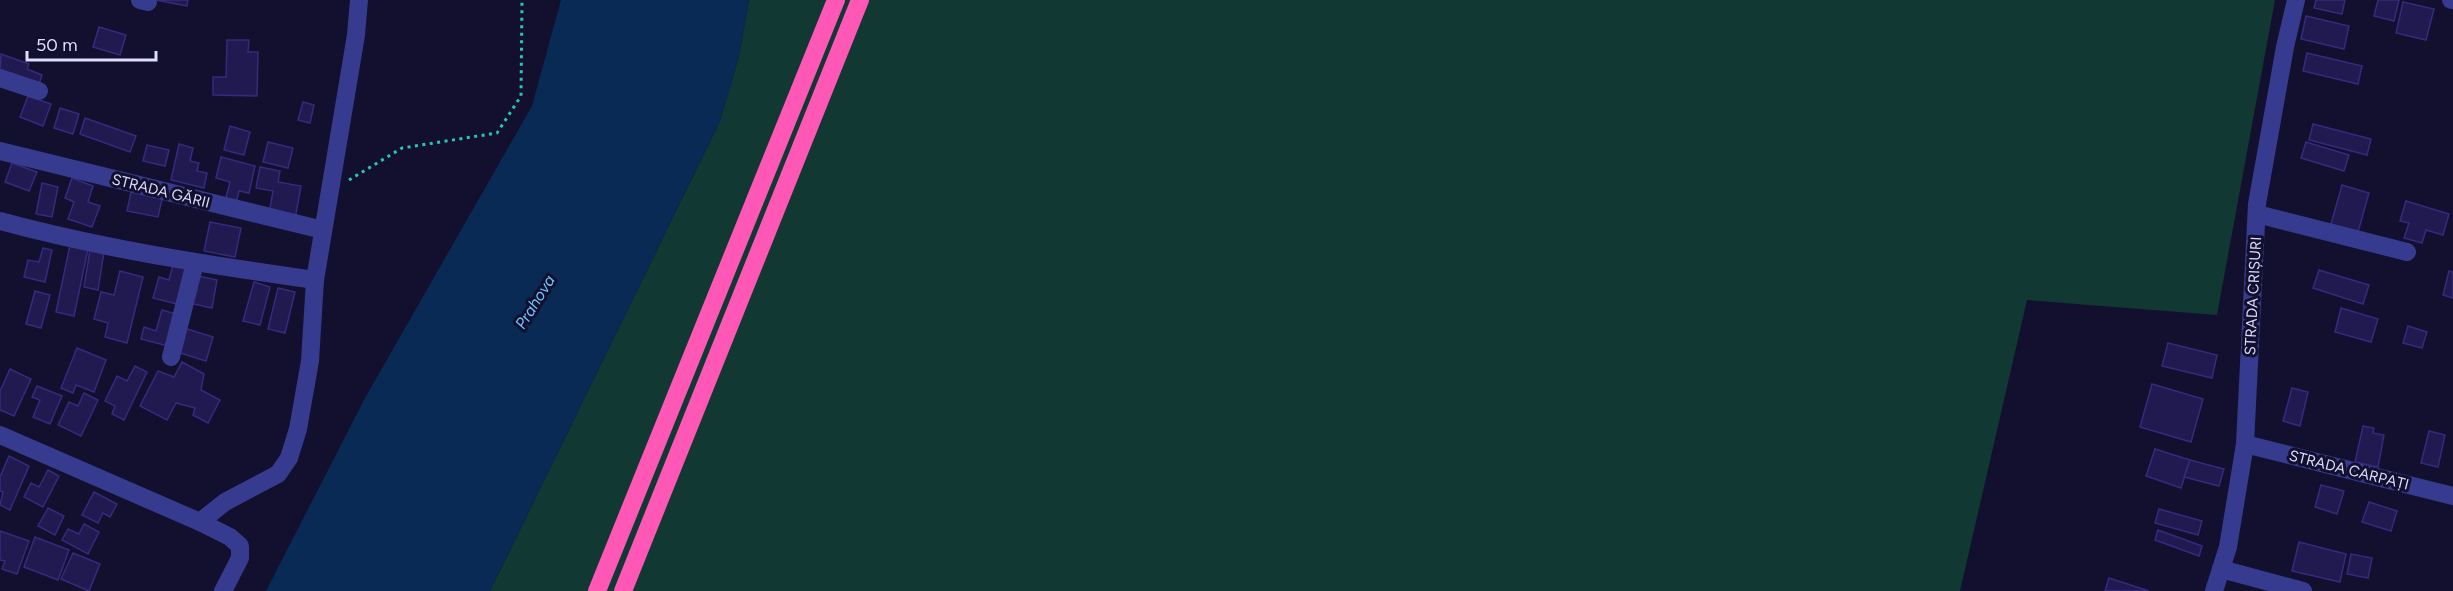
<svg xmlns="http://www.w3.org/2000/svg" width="2453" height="591" viewBox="0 0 2453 591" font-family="Figtree,sans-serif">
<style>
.green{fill:#123834}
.water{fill:#092a54}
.building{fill:#211a50;stroke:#352a7e;stroke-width:1.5}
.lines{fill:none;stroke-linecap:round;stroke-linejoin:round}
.path{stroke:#27c8b2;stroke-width:3;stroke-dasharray:3 4.5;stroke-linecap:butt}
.minor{stroke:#373b90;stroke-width:18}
.highway{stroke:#ff57b5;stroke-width:18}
.labels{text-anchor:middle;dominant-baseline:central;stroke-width:6;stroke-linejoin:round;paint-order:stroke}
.street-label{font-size:15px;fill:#dedcff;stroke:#12102e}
.water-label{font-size:16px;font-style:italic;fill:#6ac6ff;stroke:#12102e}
</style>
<rect width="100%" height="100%" fill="#12102e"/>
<!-- green -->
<polygon class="green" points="749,0 2275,0 2217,315 2027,300 1960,591 490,591 720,121 739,56"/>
<!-- water -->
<polygon class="water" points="561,0 749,0 739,56 720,121 490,591 266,591 365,398 532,106"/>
<!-- building -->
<g class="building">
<polygon points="156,0 188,0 187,6"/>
<polygon points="2316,0 2345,0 2342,14 2314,8"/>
<polygon points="2378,0 2399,0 2394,21 2374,16"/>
<polygon points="2403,2 2434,9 2426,40 2396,33"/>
<polygon points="2306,16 2349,26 2344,49 2301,39"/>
<polygon points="99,27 126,35 120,55 93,47"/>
<polygon points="227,40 249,40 248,52 258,52 257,96 213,95 213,77 226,77"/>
<polygon points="2307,53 2362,66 2358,84 2303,71"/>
<polygon points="1,54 29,64 27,69 42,75 38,87 0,74"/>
<polygon points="28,96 51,104 43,126 20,117"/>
<polygon points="303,102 314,105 310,123 298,120"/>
<polygon points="60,108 79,114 73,134 54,128"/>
<polygon points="85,118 136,136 130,152 80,134"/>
<polygon points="2313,124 2371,139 2367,155 2309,140"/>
<polygon points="230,126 250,132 244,155 224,150"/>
<polygon points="268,142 293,148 288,168 263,162"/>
<polygon points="2306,142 2349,155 2344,171 2301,158"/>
<polygon points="179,144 193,148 190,161 199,163 197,171 207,173 204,188 171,180"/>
<polygon points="147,145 169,150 165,166 143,161"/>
<polygon points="221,157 255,166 249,193 239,191 236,204 225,201 230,182 216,178"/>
<polygon points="12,163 37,172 29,191 5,182"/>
<polygon points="260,167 280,171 278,182 301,186 295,219 269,214 273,191 256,188"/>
<polygon points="72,178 93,186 88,202 100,206 92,227 68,219 74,202 65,198"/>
<polygon points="42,183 58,187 52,217 36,214"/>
<polygon points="2342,185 2369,193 2358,232 2331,224"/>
<polygon points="131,192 162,199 158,217 127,211"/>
<polygon points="2406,201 2449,214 2443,235 2426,230 2422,243 2404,238 2409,223 2400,221"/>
<polygon points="210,222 241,228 235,257 204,251"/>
<polygon points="70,245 88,249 74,316 56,312"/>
<polygon points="43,248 52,250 45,282 24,277 28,260 39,262"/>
<polygon points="90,250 104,252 98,290 84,287"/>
<polygon points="173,265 186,269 177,304 153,298 159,277 169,280"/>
<polygon points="2319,270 2369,285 2363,304 2313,288"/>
<polygon points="120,271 143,277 127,343 105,337 108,323 94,319 101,292 114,295"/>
<polygon points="2449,271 2453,272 2453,298 2443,295"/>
<polygon points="194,275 217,280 212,308 189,303"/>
<polygon points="254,282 270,287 260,325 243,321"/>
<polygon points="278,288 295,292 285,333 268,329"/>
<polygon points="35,291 50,295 41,328 26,324"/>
<polygon points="2341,308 2378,319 2371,342 2335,332"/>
<polygon points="162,310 176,314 168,346 141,339 144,327 156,331"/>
<polygon points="2408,326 2427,332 2422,348 2403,343"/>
<polygon points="184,328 213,337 206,361 177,352"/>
<polygon points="2168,343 2217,355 2212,378 2162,366"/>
<polygon points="77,348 106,360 94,392 76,385 73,393 61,388"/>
<polygon points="182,362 204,374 201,390 220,400 208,423 193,415 195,408 176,403 167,420 140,406 158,371 174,377"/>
<polygon points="135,366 147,372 124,420 112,414 115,406 105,401 117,376 127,381"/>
<polygon points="10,369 31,379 14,416 0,410 0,391"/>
<polygon points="2152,384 2203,399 2191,442 2140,427"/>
<polygon points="37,386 62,396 50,424 33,417 40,400 32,397"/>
<polygon points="2292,388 2308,392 2300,426 2283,421"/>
<polygon points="84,393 98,400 81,436 58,425 69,402 78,406"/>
<polygon points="2363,426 2374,428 2373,433 2384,435 2378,467 2355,462"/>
<polygon points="2429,431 2445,435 2438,467 2421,463"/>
<polygon points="2155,449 2190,460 2181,488 2146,476"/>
<polygon points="9,456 29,466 10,510 0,505 3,492 0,491 0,477"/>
<polygon points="2190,460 2224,469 2219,486 2184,477"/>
<polygon points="48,470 59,476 43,507 24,497 31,483 39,487"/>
<polygon points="2321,485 2344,491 2337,514 2315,507"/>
<polygon points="94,492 117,504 110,517 103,513 98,523 82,515"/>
<polygon points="2369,502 2397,511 2391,531 2362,522"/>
<polygon points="48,508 64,516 55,535 38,526"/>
<polygon points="2159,509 2202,521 2198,535 2155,523"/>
<polygon points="84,524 99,532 88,554 62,540 68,529 79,534"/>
<polygon points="2158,530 2202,546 2199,556 2155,540"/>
<polygon points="0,531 29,541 17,574 2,569 5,561 0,560"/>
<polygon points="35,537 69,550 58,580 24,567"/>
<polygon points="2299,542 2346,554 2340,582 2292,571"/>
<polygon points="73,553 100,564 89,591 61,579"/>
<polygon points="2351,554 2372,558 2368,578 2347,574"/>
<polygon points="2109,578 2149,591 2105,591"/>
</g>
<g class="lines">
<!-- path -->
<polyline class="path" points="349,180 402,148 497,133 521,96 522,0"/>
<!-- minor -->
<g class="minor">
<polyline points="140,0 148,2"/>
<polyline points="2451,0 2453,0"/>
<polyline points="0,78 39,91"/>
<polyline points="0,151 323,230"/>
<polyline points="2257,214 2407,252"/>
<path d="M0,221C103,249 209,265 315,280"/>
<polyline points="171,357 195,263"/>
<polyline points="0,435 200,522"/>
<polyline points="2245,444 2453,496"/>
<polyline points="2221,569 2303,591"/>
<polyline points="223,591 240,558 240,546 230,537 200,522 225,502 278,474 289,458 298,429 310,361 315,280 356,35 359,0"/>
<polyline points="2214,591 2228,547 2245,444 2257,204 2285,47 2296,0"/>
</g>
<!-- highway -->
<g class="highway">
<polyline points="597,591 836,0"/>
<polyline points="623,591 860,0"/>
</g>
</g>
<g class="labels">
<!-- street labels -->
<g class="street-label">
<text transform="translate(161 191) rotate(14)">STRADA GĂRII</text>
<text transform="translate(2253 296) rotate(-87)">STRADA CRIȘURI</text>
<text transform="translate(2349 470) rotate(14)">STRADA CARPAȚI</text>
</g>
<!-- water labels -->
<g class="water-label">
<text transform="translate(535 302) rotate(-58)">Prahova</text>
</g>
</g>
<!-- scale -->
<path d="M27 51v9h129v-9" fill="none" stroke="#dedcff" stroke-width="3"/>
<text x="36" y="51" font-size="18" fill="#dedcff" stroke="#12102e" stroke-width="4.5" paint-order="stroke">50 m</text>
</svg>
